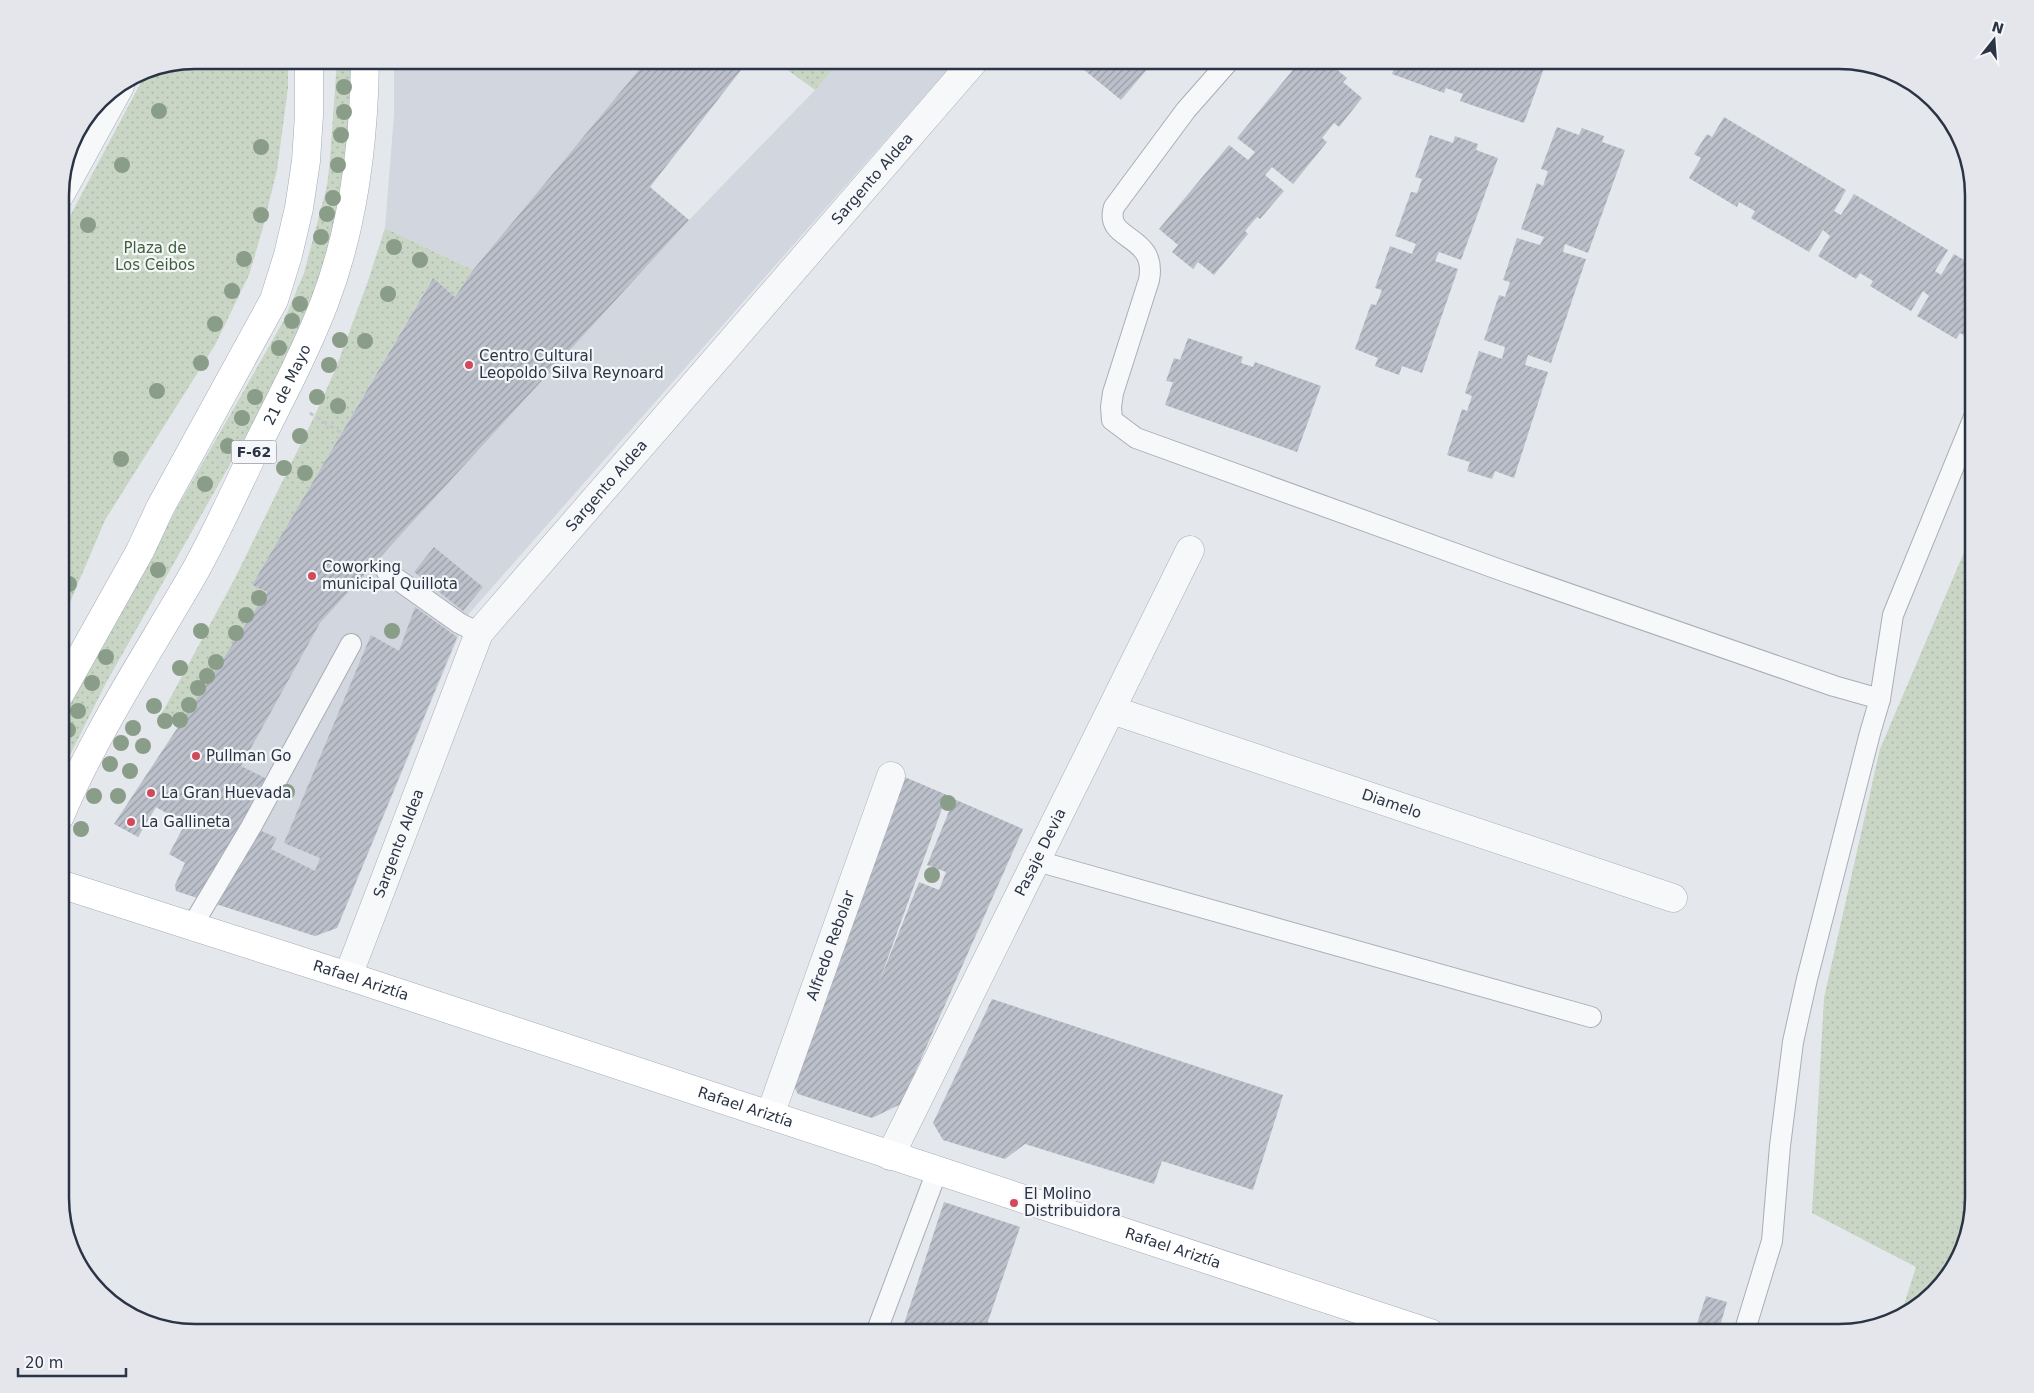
<svg xmlns="http://www.w3.org/2000/svg" width="2034" height="1393" viewBox="0 0 2034 1393" font-family="'DejaVu Sans',sans-serif">
<style>
.built{fill:#d2d6de}
.grass{fill:url(#grass-dots)}
.building{fill:url(#building-hatch)}
.lines{fill:none;stroke-linecap:round;stroke-linejoin:round}
.service-casing{stroke:#a9aeb7;stroke-width:22}
.minor-casing{stroke:#a9aeb7;stroke-width:29}
.primary-casing{stroke:#a3abb8;stroke-width:29}
.path{stroke:#c2c5cb;stroke-width:3;stroke-dasharray:4 4;stroke-linecap:butt}
.service{stroke:#f7f8fa;stroke-width:20}
.minor{stroke:#f7f8fa;stroke-width:28}
.primary{stroke:#fff;stroke-width:28}
.tree{fill:#899d89}
.poi-dot{fill:#d1495b;stroke:#f4f6f9;stroke-width:2}
.labels{text-anchor:middle;dominant-baseline:central;stroke-width:4.5;stroke-linejoin:round;paint-order:stroke}
.shield{fill:#f4f6f9;stroke:#676e7b;stroke-width:1}
.shield-label{font-size:14px;font-weight:bold;fill:#2b3445}
.street-label{font-size:15px;fill:#2b3445;stroke:#f4f6f9}
.park-label{font-size:15px;fill:#3f6138;stroke:#f4f6f9}
.poi-label{font-size:15px;fill:#2b3445;stroke:#f4f6f9;text-anchor:start}
.rim{fill:none;stroke:#2b3445;stroke-width:2.5}
</style>
<defs>
<pattern id="grass-dots" width="8" height="8" patternUnits="userSpaceOnUse" patternTransform="scale(1.25)"><rect width="8" height="8" fill="#c9d6c5"/><path d="M2 2h.1M6 6h.1" fill="none" stroke="#adb8ab" stroke-width="1.8" stroke-linecap="round"/></pattern>
<pattern id="building-hatch" width="6" height="6" patternUnits="userSpaceOnUse" patternTransform="scale(1.25)"><rect width="6" height="6" fill="#bbc0ca"/><path d="M-1 1l2-2M0 6l6-6M5 7l2-2" fill="none" stroke="#989da6"/></pattern>
</defs>
<rect width="100%" height="100%" fill="#e4e7ec"/>
<!-- built -->
<g class="built">
<polygon points="394,60 647,60 473,270 385,228 394,115"/>
<polygon points="841,60 956,60 467,616 337,928 315,936 176,891 175,885 185,863 320,623 689,220 815,90"/>
</g>
<!-- grass -->
<g class="grass">
<polygon points="194,60 288,60 288,88 277,170 262,231 249,275 215,345 105,520 60,626 60,235 148,69"/>
<polygon points="337,60 354,60 352,147 328,258 295,337 258,415 107,681 60,775 60,722 79,680 284,320 304,273 327,186 330,159"/>
<polygon points="774,60 841,60 815,90"/>
<polygon points="385,228 473,270 455,297 432,279 252,585 267,592 179,726 161,715 234,580 315,415 336,368 368,281"/>
<polygon points="1974,529 1974,1199 1951,1274 1907,1315 1900,1317 1916,1267 1812,1213 1824,998 1880,749"/>
</g>
<!-- building -->
<g class="building">
<polygon points="647,60 728,60 741,70 650,187 689,220 320,623 241,766 267,779 242,822 277,838 271,849 315,871 320,858 284,843 371,635 399,651 415,607 457,637 337,928 315,936 176,891 175,885 185,863 169,854 185,824 156,807 138,837 114,824 267,592 252,585 433,278 455,297 473,270"/>
<polygon points="1072,60 1155,60 1121,100"/>
<polygon points="1301,60 1314,60 1325,69 1329,63 1347,78 1343,82 1362,98 1339,127 1334,123 1322,138 1327,142 1293,184 1272,167 1265,175 1284,191 1260,219 1257,217 1245,231 1248,234 1214,275 1198,262 1193,269 1172,252 1178,245 1159,229 1229,145 1248,160 1255,152 1237,138"/>
<polygon points="1397,60 1547,60 1524,123 1460,101 1463,94 1446,88 1444,93 1392,74"/>
<polygon points="1724,117 1846,190 1834,211 1841,215 1854,194 1948,250 1935,271 1941,275 1954,254 1974,266 1974,349 1970,346 1974,341 1960,333 1956,339 1917,316 1929,296 1923,291 1911,311 1870,286 1873,281 1860,273 1856,279 1818,256 1830,236 1823,230 1809,252 1751,218 1755,211 1739,202 1737,207 1689,178 1701,158 1694,154 1707,134 1712,137"/>
<polygon points="1557,127 1579,135 1582,128 1604,136 1602,142 1625,150 1588,253 1565,244 1563,252 1586,259 1551,363 1528,355 1525,365 1548,372 1514,478 1495,471 1492,479 1467,471 1470,462 1447,455 1462,409 1467,411 1472,396 1465,393 1479,351 1502,359 1505,347 1484,340 1499,295 1505,297 1510,282 1503,280 1517,238 1540,245 1544,237 1521,229 1537,183 1543,186 1548,171 1541,169"/>
<polygon points="1430,135 1453,143 1455,136 1478,144 1476,150 1498,158 1461,260 1439,252 1435,261 1458,269 1422,373 1402,366 1399,375 1375,366 1378,358 1355,349 1371,304 1376,305 1382,290 1375,288 1390,246 1412,254 1416,244 1395,236 1411,192 1417,193 1422,179 1415,177"/>
<polygon points="1188,338 1243,357 1241,363 1253,367 1255,362 1321,386 1297,452 1165,405 1173,382 1166,381 1174,358 1180,360"/>
<polygon points="434,547 483,587 463,611 414,572"/>
<polygon points="900,775 947,795 878,985 919,882 939,890 946,872 927,865 954,799 1023,829 901,1104 872,1118 798,1094 789,1078"/>
<polygon points="992,999 1283,1095 1253,1190 1162,1161 1154,1184 1025,1144 1005,1159 943,1140 933,1123"/>
<polygon points="944,1202 1020,1227 984,1333 901,1333"/>
<polygon points="1706,1296 1727,1302 1718,1333 1694,1333"/>
</g>
<g class="lines">
<defs>
<g id="service">
<path d="M1230,60L1186,110L1114,207C1103,242 1158,233 1149,280L1113,393L1111,407L1112,420L1136,438L1506,572L1834,686L1880,699"/>
<polyline points="387,572 459,623 479,633"/>
<polyline points="1037,861 1591,1017"/>
<polyline points="192,926 251,827 351,644"/>
<polyline points="876,1333 937,1171"/>
<polyline points="1744,1333 1772,1241 1780,1146 1793,1042 1807,979 1870,733 1880,699 1893,615 1974,417"/>
</g>
<g id="minor">
<polyline points="60,195 120,86"/>
<path id="s1" d="M1112,710L1673,898"/>
<path id="s2" d="M348,976L479,633L975,60"/>
<path id="s3" d="M770,1115L891,776"/>
<path id="s4" d="M890,1156L1190,550"/>
</g>
<g id="primary">
<polyline points="60,694 140,551 160,508 274,300 288,255 299,208 306,161 309,115 309,60"/>
<path id="s5" d="M60,816C96,731 148,653 194,573C216,534 235,491 255,450C279,402 304,355 324,304C354,226 364,143 365,60"/>
<path id="s6" d="M60,884L348,976L1430,1333"/>
</g>
</defs>
<!-- service casing -->
<use href="#service" class="service-casing"/>
<!-- minor casing -->
<use href="#minor" class="minor-casing"/>
<!-- primary casing -->
<use href="#primary" class="primary-casing"/>
<!-- path -->
<polyline class="path" points="310,413 343,434"/>
<!-- service -->
<use href="#service" class="service"/>
<!-- minor -->
<use href="#minor" class="minor"/>
<!-- primary -->
<use href="#primary" class="primary"/>
</g>
<!-- trees -->
<g class="tree">
<circle cx="344" cy="87" r="8"/>
<circle cx="159" cy="111" r="8"/>
<circle cx="344" cy="112" r="8"/>
<circle cx="341" cy="135" r="8"/>
<circle cx="261" cy="147" r="8"/>
<circle cx="122" cy="165" r="8"/>
<circle cx="338" cy="165" r="8"/>
<circle cx="333" cy="198" r="8"/>
<circle cx="327" cy="214" r="8"/>
<circle cx="261" cy="215" r="8"/>
<circle cx="88" cy="225" r="8"/>
<circle cx="321" cy="237" r="8"/>
<circle cx="394" cy="247" r="8"/>
<circle cx="244" cy="259" r="8"/>
<circle cx="420" cy="260" r="8"/>
<circle cx="232" cy="291" r="8"/>
<circle cx="388" cy="294" r="8"/>
<circle cx="300" cy="304" r="8"/>
<circle cx="292" cy="321" r="8"/>
<circle cx="215" cy="324" r="8"/>
<circle cx="340" cy="340" r="8"/>
<circle cx="365" cy="341" r="8"/>
<circle cx="279" cy="348" r="8"/>
<circle cx="201" cy="363" r="8"/>
<circle cx="329" cy="365" r="8"/>
<circle cx="157" cy="391" r="8"/>
<circle cx="255" cy="397" r="8"/>
<circle cx="317" cy="397" r="8"/>
<circle cx="338" cy="406" r="8"/>
<circle cx="242" cy="418" r="8"/>
<circle cx="300" cy="436" r="8"/>
<circle cx="228" cy="446" r="8"/>
<circle cx="121" cy="459" r="8"/>
<circle cx="284" cy="468" r="8"/>
<circle cx="305" cy="473" r="8"/>
<circle cx="205" cy="484" r="8"/>
<circle cx="158" cy="570" r="8"/>
<circle cx="69" cy="584" r="8"/>
<circle cx="259" cy="598" r="8"/>
<circle cx="246" cy="615" r="8"/>
<circle cx="201" cy="631" r="8"/>
<circle cx="392" cy="631" r="8"/>
<circle cx="236" cy="633" r="8"/>
<circle cx="106" cy="657" r="8"/>
<circle cx="216" cy="662" r="8"/>
<circle cx="180" cy="668" r="8"/>
<circle cx="207" cy="676" r="8"/>
<circle cx="92" cy="683" r="8"/>
<circle cx="198" cy="688" r="8"/>
<circle cx="189" cy="705" r="8"/>
<circle cx="154" cy="706" r="8"/>
<circle cx="78" cy="711" r="8"/>
<circle cx="180" cy="720" r="8"/>
<circle cx="165" cy="721" r="8"/>
<circle cx="133" cy="728" r="8"/>
<circle cx="68" cy="730" r="8"/>
<circle cx="121" cy="743" r="8"/>
<circle cx="143" cy="746" r="8"/>
<circle cx="110" cy="764" r="8"/>
<circle cx="130" cy="771" r="8"/>
<circle cx="287" cy="792" r="8"/>
<circle cx="94" cy="796" r="8"/>
<circle cx="118" cy="796" r="8"/>
<circle cx="948" cy="803" r="8"/>
<circle cx="81" cy="829" r="8"/>
<circle cx="932" cy="875" r="8"/>
</g>
<!-- markers -->
<g class="poi-dot">
<circle cx="469" cy="365" r="5"/>
<circle cx="312" cy="576" r="5"/>
<circle cx="196" cy="756" r="5"/>
<circle cx="151" cy="793" r="5"/>
<circle cx="131" cy="822" r="5"/>
<circle cx="1014" cy="1203" r="5"/>
</g>
<g class="labels">
<!-- shield labels -->
<rect class="shield" x="231.5" y="440.5" width="45" height="23" rx="4"/>
<g class="shield-label">
<text x="254" y="452">F-62</text>
</g>
<!-- street labels -->
<g class="street-label">
<text stroke="none"><textPath href="#s2" startOffset="968">Sargento Aldea</textPath></text>
<text stroke="none"><textPath href="#s5" startOffset="488">21 de Mayo</textPath></text>
<text stroke="none"><textPath href="#s2" startOffset="562">Sargento Aldea</textPath></text>
<text stroke="none"><textPath href="#s1" startOffset="295">Diamelo</textPath></text>
<text stroke="none"><textPath href="#s2" startOffset="142">Sargento Aldea</textPath></text>
<text stroke="none"><textPath href="#s4" startOffset="339">Pasaje Devia</textPath></text>
<text stroke="none"><textPath href="#s3" startOffset="180">Alfredo Rebolar</textPath></text>
<text stroke="none"><textPath href="#s6" startOffset="316">Rafael Ariztía</textPath></text>
<text stroke="none"><textPath href="#s6" startOffset="721">Rafael Ariztía</textPath></text>
<text stroke="none"><textPath href="#s6" startOffset="1171">Rafael Ariztía</textPath></text>
</g>
<!-- park labels -->
<g class="park-label">
<text x="155" y="248">Plaza de<tspan x="155" dy="17">Los Ceibos</tspan></text>
</g>
<!-- poi labels -->
<g class="poi-label">
<text x="479" y="356">Centro Cultural<tspan x="479" dy="17">Leopoldo Silva Reynoard</tspan></text>
<text x="322" y="567">Coworking<tspan x="322" dy="17">municipal Quillota</tspan></text>
<text x="206" y="756">Pullman Go</text>
<text x="161" y="793">La Gran Huevada</text>
<text x="141" y="822">La Gallineta</text>
<text x="1024" y="1194">El Molino<tspan x="1024" dy="17">Distribuidora</tspan></text>
</g>
</g>
<!-- crop -->
<path d="M0 0H2034V1393H0ZM195 69H1839A126 126 0 0 1 1965 195V1198A126 126 0 0 1 1839 1324H195A126 126 0 0 1 69 1198V195A126 126 0 0 1 195 69Z" fill="#e4e6eb" fill-rule="evenodd"/>
<path class="rim" d="M195 69H1839A126 126 0 0 1 1965 195V1198A126 126 0 0 1 1839 1324H195A126 126 0 0 1 69 1198V195A126 126 0 0 1 195 69Z"/>
<!-- north arrow -->
<g transform="translate(1994 40) rotate(17)" stroke="#f4f6f9" stroke-width="4" paint-order="stroke">
<path d="M0-4L9 19L0 12L-9 19Z" fill="#2b3445"/>
<text y="-8" font-size="14" font-weight="bold" text-anchor="middle" fill="#2b3445">N</text>
</g>
<!-- scale -->
<path d="M18 1368v8h108v-8" fill="none" stroke="#2b3445" stroke-width="2.5"/>
<text x="25" y="1368" font-size="15" fill="#2b3445" stroke="#f4f6f9" stroke-width="4" paint-order="stroke">20 m</text>
</svg>
